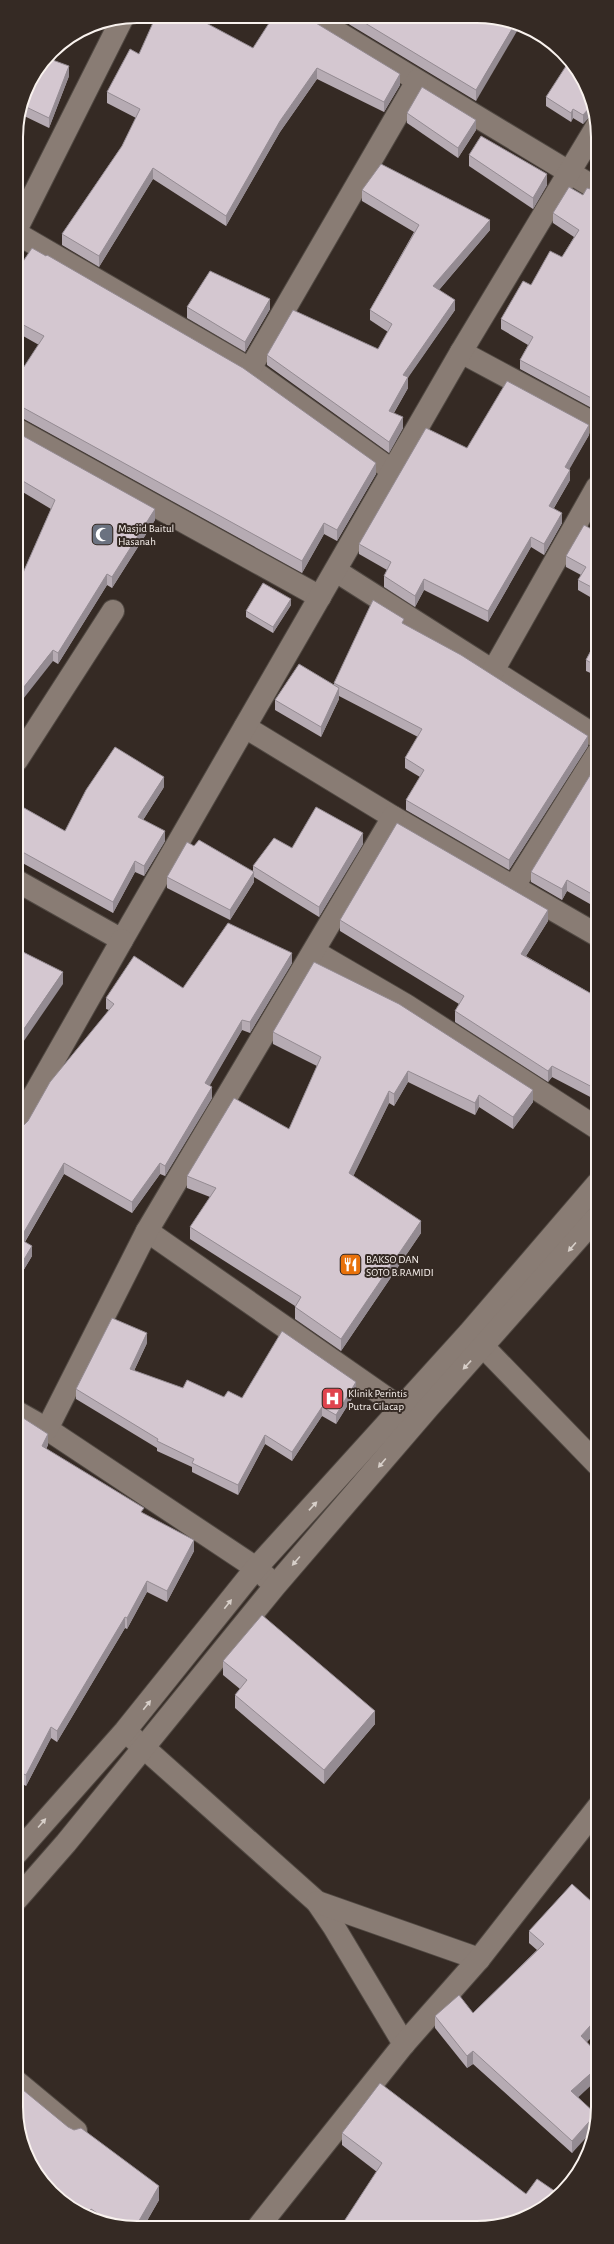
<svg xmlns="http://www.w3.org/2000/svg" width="614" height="2244" viewBox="0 0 614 2244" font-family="'Alegreya Sans',sans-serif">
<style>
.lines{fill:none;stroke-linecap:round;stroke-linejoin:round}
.minor-casing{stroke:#514943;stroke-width:24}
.minor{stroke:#897c74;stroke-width:22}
.wall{fill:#b6abb3}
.shaded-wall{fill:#948b92}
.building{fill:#d4c7d0;stroke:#948b92}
.oneway{fill:#d7cfc9}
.labels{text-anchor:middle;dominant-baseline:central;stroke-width:4;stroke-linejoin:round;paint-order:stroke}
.poi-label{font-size:11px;fill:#f9f2ee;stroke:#352a24;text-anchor:start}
.rim{fill:none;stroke:#f9f2ee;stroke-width:2}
</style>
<rect width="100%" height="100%" fill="#352a24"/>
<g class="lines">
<defs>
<g id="minor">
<polyline points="312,17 597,189"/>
<polyline points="16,230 122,19"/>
<polyline points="16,233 250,369 393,471"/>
<polyline points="461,352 597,425"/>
<polyline points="250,369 417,81"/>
<polyline points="16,429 320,597"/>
<polyline points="336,571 597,737"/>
<polyline points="493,671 597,487"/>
<polyline points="245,727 393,817 597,935"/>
<polyline points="17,760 113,611"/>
<polyline points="17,881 122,940 461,352 597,126"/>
<polyline points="514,886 597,754"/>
<polyline points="315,952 406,1005 597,1128"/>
<polyline points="17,1125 122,940"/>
<polyline points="147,1231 401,1408"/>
<polyline points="473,1336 597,1464"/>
<polyline points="17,1412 47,1429 256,1568 267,1578"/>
<polyline points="47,1429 147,1231 393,817"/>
<polyline points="133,1738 317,1902 334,1927 404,2044"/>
<polyline points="17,1853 125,1731 256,1568 469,1333 597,1184"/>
<polyline points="17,1899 66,1843 275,1586 428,1408 597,1217"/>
<polyline points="317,1902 479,1959"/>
<polyline points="17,2082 76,2131"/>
<polyline points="259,2226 404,2044 479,1959 598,1807"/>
</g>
</defs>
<!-- minor casing -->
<use href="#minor" class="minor-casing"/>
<!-- minor -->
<use href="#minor" class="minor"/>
</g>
<!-- wall -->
<g class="wall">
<polygon points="337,17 501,18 476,101"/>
<polygon points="253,48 400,85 384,112 317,79 280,132 226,226 153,179 99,267 62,245 62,234 122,146 136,118 107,103 107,92 139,54"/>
<polygon points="69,76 49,128 20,114 25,90"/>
<polygon points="586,83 595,115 591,115 583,124 573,118 571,122 546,106 546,97"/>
<polygon points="407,113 476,130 458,158 407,123"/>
<polygon points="469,155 547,185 533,209 469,166"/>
<polygon points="362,190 490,230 439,290 455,310 408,377 408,388 394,413 403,428 389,453 267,365 267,355 378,349 388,332 370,320 370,310 414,232 362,201"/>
<polygon points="597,191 597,411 520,369 520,360 528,345 501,329 501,319 531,285 562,257 574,237 553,223 553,213 583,195"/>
<polygon points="16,272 376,474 337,541 324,534 302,573 22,418 16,417 16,379 39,345 16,332"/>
<polygon points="187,307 270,309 245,352 187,318"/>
<polygon points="16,432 155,520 112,588 107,585 58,664 53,661 19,582 51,509 16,488"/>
<polygon points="589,435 569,469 570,480 554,508 562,523 544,555 531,547 488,622 424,590 415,607 384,587 384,576 387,570 359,554 359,544 467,448"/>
<polygon points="597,532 597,601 578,590 578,580 581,575 566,567 566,556"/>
<polygon points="291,605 273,633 246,617 246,611"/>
<polygon points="404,624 588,746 509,870 406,810 406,800 420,777 405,768 405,758 418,737 339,696 339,699 321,737 275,710 275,700 334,686 334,683"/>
<polygon points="597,639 597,676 586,671 586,660"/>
<polygon points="597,764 597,908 567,891 562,900 531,882 531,872"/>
<polygon points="164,787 143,820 165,841 144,876 135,872 113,913 17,860 17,804 65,831"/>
<polygon points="363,844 319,917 254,877 254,882 230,920 167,888 167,877 194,846 253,871 253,866 292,848"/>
<polygon points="340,920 548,921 526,956 597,997 597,1098 596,1100 552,1077 548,1082 455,1022 455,1011 459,1004 340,931"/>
<polygon points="292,963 250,1033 242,1030 209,1086 212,1098 165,1176 160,1174 132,1213 64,1174 25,1242 32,1256 17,1281 17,1126 23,1126 28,1121 109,1010 106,1009 106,998 183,988"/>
<polygon points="273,1032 533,1102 513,1129 479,1107 475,1115 408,1082 394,1106 389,1103 353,1176 421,1233 341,1351 295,1319 295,1306 190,1239 190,1227 210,1197 187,1188 187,1176 289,1129 317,1066 273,1044"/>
<polygon points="147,1343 134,1371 183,1388 224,1397 242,1398 356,1392 336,1424 322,1416 292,1461 265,1444 238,1495 192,1472 192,1467 157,1451 157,1448 76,1399 76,1389"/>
<polygon points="17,1414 48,1445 46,1449 144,1514 194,1551 167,1602 147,1592 127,1629 125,1628 57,1742 51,1738 26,1786 19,1782 17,1787"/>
<polygon points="223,1661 375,1724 324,1784 235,1708 235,1695 240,1689 223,1675"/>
<polygon points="598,1896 598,2030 587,2042 578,2097 596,2122 572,2153 473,2064 467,2068 435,2028 435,2016 473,2013 537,1950 529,1943 529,1931 592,1902"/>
<polygon points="68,2127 159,2200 144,2226 113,2226 76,2212"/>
<polygon points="342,2133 526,2194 538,2212 377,2172 342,2145"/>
</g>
<!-- shaded-wall -->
<g class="shaded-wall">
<polygon points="515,24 520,26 476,101 476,90"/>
<polygon points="69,66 69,76 49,128 49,118"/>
<polygon points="317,68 317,79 280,132 226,226 226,216 280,121"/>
<polygon points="400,74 400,85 384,112 384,102"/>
<polygon points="591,106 591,115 583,124 583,115"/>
<polygon points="573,109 573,118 571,122 571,113"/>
<polygon points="476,120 476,130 458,158 458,148"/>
<polygon points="153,168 153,179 99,267 99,256"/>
<polygon points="547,174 547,185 533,209 533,198"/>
<polygon points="490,220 490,230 433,297 433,286"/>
<polygon points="270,299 270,309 245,352 245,342"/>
<polygon points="455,300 455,310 403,385 403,375"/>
<polygon points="408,377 408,388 389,421 389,411"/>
<polygon points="403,417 403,428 389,453 389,442"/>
<polygon points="589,425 589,435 565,477 565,467"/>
<polygon points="376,463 376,474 337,541 337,530"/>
<polygon points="570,470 570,480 549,516 549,506"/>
<polygon points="155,509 155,520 112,588 112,577"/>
<polygon points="562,513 562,523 544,555 544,544"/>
<polygon points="324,523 324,534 302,573 302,561"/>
<polygon points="531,537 531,547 488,622 488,611"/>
<polygon points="107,574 107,585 58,664 58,653"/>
<polygon points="424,579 424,590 415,607 415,596"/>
<polygon points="291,599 291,605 273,633 273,627"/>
<polygon points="53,650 53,661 16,708 16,697"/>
<polygon points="339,688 339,699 321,737 321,727"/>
<polygon points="588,736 588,746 509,870 509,860"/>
<polygon points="164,777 164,787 138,828 138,817"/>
<polygon points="165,831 165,841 144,876 144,866"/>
<polygon points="363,833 363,844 319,917 319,907"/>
<polygon points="135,861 135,872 113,913 113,902"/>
<polygon points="254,872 254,882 230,920 230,910"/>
<polygon points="567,880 567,891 562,900 562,889"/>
<polygon points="548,910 548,921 521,964 521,954"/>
<polygon points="292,953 292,963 250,1033 250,1022"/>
<polygon points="63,972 63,984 17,1051 17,1039"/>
<polygon points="242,1020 242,1030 205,1094 205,1083"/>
<polygon points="552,1066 552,1077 548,1082 548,1071"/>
<polygon points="408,1071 408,1082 394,1106 394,1094"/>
<polygon points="212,1087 212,1098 165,1176 165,1166"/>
<polygon points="597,1087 597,1098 596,1100 596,1089"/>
<polygon points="533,1090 533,1102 513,1129 513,1117"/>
<polygon points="389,1091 389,1103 349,1185 349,1173"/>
<polygon points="479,1095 479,1107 475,1115 475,1103"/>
<polygon points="64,1163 64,1174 20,1250 20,1239"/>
<polygon points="160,1163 160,1174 132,1213 132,1202"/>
<polygon points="421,1221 421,1233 341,1351 341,1339"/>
<polygon points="32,1246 32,1256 17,1281 17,1271"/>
<polygon points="147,1333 147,1343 130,1379 130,1369"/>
<polygon points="356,1382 356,1392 336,1424 336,1415"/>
<polygon points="322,1407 322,1416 292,1461 292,1452"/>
<polygon points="48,1434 48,1445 42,1457 42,1446"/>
<polygon points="265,1435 265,1444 238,1495 238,1485"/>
<polygon points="194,1540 194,1551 167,1602 167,1591"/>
<polygon points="147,1581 147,1592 127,1629 127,1618"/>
<polygon points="125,1617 125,1628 57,1742 57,1731"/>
<polygon points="375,1711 375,1724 324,1784 324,1770"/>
<polygon points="51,1727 51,1738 26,1786 26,1775"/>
<polygon points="19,1772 19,1782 17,1787 17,1776"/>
<polygon points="598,2017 598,2030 581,2048 581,2036"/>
<polygon points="473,2051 473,2064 467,2068 467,2056"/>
<polygon points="598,2067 598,2079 571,2104 571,2091"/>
<polygon points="596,2114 596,2122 595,2128 572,2153 572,2141"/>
<polygon points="159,2186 159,2200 144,2226 136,2226"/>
<polygon points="91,2209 91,2217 85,2215"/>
</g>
<!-- building -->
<g class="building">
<polygon points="156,16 193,16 253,48 273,17 306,17 400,74 384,102 317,68 280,121 226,216 153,168 99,256 62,234 122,146 140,109 107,92 130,49 139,54"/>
<polygon points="355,17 501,18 515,24 476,90"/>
<polygon points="47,58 69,66 49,118 22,105 25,90"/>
<polygon points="566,66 579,74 586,83 593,106 591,106 583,115 573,109 571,113 546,97"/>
<polygon points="422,87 476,120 458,148 407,113"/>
<polygon points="481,136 547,174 533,198 469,155"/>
<polygon points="381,164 490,220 433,286 455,300 403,375 408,377 389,411 403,417 389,442 267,355 293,310 378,349 392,324 370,310 419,225 362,190"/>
<polygon points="569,187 583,195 587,188 597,191 597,401 520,360 533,337 501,319 523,281 531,285 550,251 562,257 579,230 553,213"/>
<polygon points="32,248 46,256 47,255 243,368 376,463 337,530 324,523 302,561 22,407 16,406 16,379 44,336 16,321 16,272"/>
<polygon points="210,271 270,299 245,342 187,307"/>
<polygon points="507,381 589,425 565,467 570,470 549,506 562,513 544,544 531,537 488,611 424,579 415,596 384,576 391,562 359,544 426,428 467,448"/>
<polygon points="16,432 155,509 112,577 107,574 58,653 53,650 16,697 16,581 19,582 55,500 16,477"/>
<polygon points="584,525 597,532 597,590 578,580 586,567 566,556"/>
<polygon points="263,583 291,599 273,627 246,611"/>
<polygon points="373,600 404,619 402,623 461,655 588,736 509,860 406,800 424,770 405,758 422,729 334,683"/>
<polygon points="597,639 597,666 586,660"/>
<polygon points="299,664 339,688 321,727 275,700"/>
<polygon points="115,747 164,777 138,817 165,831 144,866 135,861 113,902 17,849 17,804 65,831 86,790"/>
<polygon points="597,764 597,897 567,880 562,889 531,872"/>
<polygon points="316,807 363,833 319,907 253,866 274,838 292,848"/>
<polygon points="397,823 548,910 521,954 597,997 597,1087 596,1089 552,1066 548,1071 455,1011 464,996 340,920"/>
<polygon points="199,840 254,872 230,910 167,877 187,842 194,846"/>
<polygon points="228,923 292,953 250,1022 242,1020 205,1083 212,1087 165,1166 160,1163 132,1202 64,1163 20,1239 32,1246 17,1271 17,1126 23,1126 28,1121 50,1082 114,1004 106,998 134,956 183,988"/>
<polygon points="17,949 63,972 17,1039"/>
<polygon points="314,962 399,1004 533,1090 513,1117 479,1095 475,1103 408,1071 394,1094 389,1091 349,1173 421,1221 341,1339 295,1307 301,1297 190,1227 216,1188 187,1176 234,1098 289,1129 321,1057 273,1032"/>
<polygon points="112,1318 147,1333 130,1369 183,1388 187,1380 224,1397 228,1391 242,1398 282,1331 356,1382 336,1415 322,1407 292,1452 265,1435 238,1485 192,1463 194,1459 157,1441 158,1439 76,1389"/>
<polygon points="17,1414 48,1434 42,1446 144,1508 141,1512 194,1540 167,1591 147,1581 127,1618 125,1617 57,1731 51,1727 26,1775 19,1772 17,1776"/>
<polygon points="262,1615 375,1711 324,1770 235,1695 247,1680 223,1661"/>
<polygon points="572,1884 592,1902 598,1896 598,2017 581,2036 598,2054 598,2067 571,2091 596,2114 572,2141 473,2051 467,2056 435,2016 459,1995 473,2013 544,1944 529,1931"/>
<polygon points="380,2083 526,2194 537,2179 559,2194 538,2212 493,2227 341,2226 382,2163 342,2133"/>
<polygon points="17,2085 68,2127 74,2130 81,2128 159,2186 136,2226 116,2226 91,2209 85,2215 76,2212 46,2187 28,2161 17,2123"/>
</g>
<!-- one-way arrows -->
<defs><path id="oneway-solid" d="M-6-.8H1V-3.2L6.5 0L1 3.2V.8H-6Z"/></defs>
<g class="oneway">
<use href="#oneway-solid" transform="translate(572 1247) rotate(131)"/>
<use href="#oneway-solid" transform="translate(467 1365) rotate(133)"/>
<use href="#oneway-solid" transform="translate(382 1463) rotate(130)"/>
<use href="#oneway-solid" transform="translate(313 1506) rotate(-47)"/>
<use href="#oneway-solid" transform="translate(296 1561) rotate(131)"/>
<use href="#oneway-solid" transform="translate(228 1604) rotate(-52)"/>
<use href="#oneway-solid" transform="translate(147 1705) rotate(-51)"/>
<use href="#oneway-solid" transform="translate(42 1823) rotate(-49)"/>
</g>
<!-- icons -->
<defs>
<symbol id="mosque-square" viewBox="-11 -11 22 22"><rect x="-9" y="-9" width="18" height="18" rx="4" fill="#6b7280" stroke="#352a24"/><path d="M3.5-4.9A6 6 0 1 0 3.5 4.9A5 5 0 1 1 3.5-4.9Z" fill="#fff"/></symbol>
<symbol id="restaurant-square" viewBox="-11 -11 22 22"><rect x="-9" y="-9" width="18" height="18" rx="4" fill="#e8710a" stroke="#352a24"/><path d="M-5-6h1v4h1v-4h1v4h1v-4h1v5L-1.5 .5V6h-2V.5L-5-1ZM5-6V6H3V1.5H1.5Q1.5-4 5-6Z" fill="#fff"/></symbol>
<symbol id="hospital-square" viewBox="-11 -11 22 22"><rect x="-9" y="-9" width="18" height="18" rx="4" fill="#e0444e" stroke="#352a24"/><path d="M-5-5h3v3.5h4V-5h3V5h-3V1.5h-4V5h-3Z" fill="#fff"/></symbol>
</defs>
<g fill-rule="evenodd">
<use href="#mosque-square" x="90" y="522" width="25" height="25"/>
<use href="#restaurant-square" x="338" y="1252" width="25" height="25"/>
<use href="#hospital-square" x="320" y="1386" width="25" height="25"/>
</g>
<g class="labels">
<!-- poi labels -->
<g class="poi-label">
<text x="118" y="528">Masjid Baitul<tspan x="118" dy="13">Hasanah</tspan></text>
<text x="366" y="1259">BAKSO DAN<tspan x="366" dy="13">SOTO B.RAMIDI</tspan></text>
<text x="348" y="1393">Klinik Perintis<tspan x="348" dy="13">Putra Cilacap</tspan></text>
</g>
</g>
<!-- crop -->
<path d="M0 0H614V2244H0ZM137 23H477A114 114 0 0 1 591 137V2107A114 114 0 0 1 477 2221H137A114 114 0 0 1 23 2107V137A114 114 0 0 1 137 23Z" fill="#352a24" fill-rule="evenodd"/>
<path class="rim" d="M137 23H477A114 114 0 0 1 591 137V2107A114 114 0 0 1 477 2221H137A114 114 0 0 1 23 2107V137A114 114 0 0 1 137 23Z"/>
</svg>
